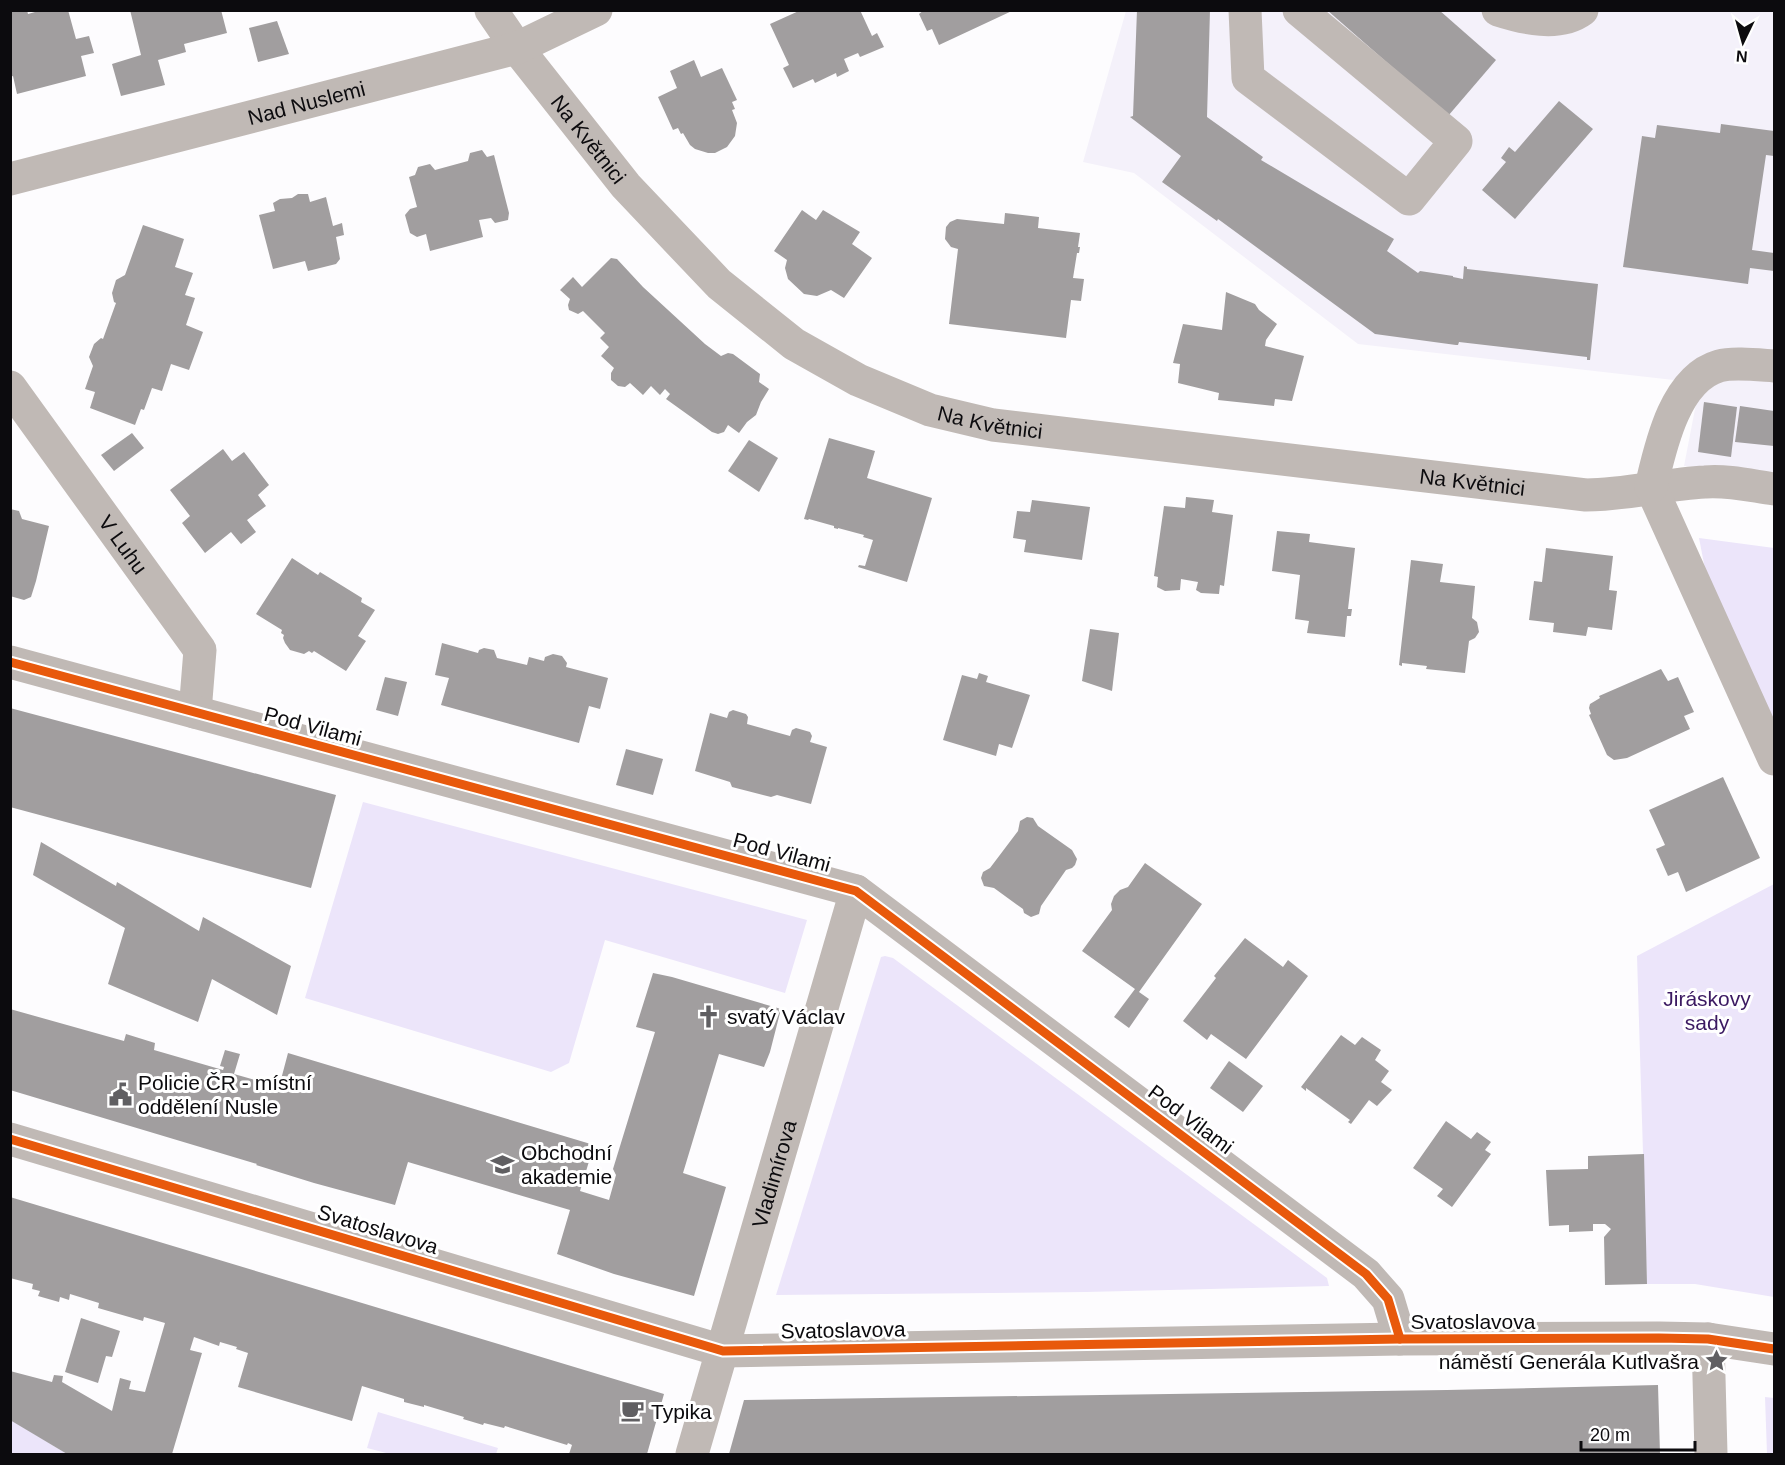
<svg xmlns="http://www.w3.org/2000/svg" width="1785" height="1465" viewBox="0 0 1785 1465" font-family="Helvetica,sans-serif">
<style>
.built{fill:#f4f1fa}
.green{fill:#ece5fa}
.building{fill:#a19e9f}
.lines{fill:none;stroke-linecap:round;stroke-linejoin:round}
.minor{stroke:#c0b9b5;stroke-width:33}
.cycleway-casing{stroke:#fff;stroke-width:13}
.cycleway{stroke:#e8590c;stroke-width:9}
.labels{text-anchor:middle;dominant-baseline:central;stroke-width:6;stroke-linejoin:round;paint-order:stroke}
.street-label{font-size:21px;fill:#0c0b0e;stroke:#fff}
.park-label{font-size:21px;fill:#3b1961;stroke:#fff}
.poi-label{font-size:21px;fill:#0c0b0e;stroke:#fff;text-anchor:start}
</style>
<rect width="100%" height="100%" fill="#fdfcfe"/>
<!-- built -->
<polygon class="built" points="1126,11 1774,11 1774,475 1684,466 1700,383 1358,344 1134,173 1083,162"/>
<!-- green -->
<g class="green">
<polygon points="1699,538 1774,548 1774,724 1707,579"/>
<polygon points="363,802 807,920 785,993 605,940 569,1063 551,1072 305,998"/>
<polygon points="1774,884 1774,1297 1695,1284 1647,1284 1637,956"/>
<polygon points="885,956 893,958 1327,1278 1329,1286 1086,1292 776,1295 881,957"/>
<polygon points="1765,1397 1774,1398 1774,1454 1767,1454"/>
<polygon points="378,1412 498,1448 496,1454 390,1454 367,1448"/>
<polygon points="11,1420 67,1454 11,1454"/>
</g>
<!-- building -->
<g class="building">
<polygon points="10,10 27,10 28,14 42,10 68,10 76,39 89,36 94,53 81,56 86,76 17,94 13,76 10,77"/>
<polygon points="130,10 221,10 227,33 184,44 186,52 158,60 165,85 121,96 112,64 141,55"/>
<polygon points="801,10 860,10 872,36 877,33 884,47 860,57 858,53 844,59 849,71 837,77 836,73 815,83 813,79 793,88 783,68 789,65 770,24"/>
<polygon points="924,10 1014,10 939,45 932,29 927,31 919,14"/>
<polygon points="1137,10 1210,10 1207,117 1263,157 1261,160 1394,239 1387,251 1418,273 1420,271 1453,276 1453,277 1463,279 1464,266 1467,267 1467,269 1598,284 1590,360 1587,360 1587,357 1459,342 1458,345 1456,345 1375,334 1218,219 1217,221 1162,182 1181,156 1130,117 1133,116"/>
<polygon points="1327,10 1439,10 1496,60 1448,116"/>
<polygon points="277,21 289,54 258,62 249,28"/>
<polygon points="694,60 701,77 722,68 737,100 732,102 735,109 732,110 737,123 735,136 727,147 715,153 708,153 695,149 690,145 683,133 681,134 678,128 673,130 658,97 677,88 670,71"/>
<polygon points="1559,101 1593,129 1515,219 1482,190 1506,162 1501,158 1509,147 1515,152"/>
<polygon points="1721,124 1774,131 1774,156 1766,155 1752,250 1774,253 1774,271 1750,268 1748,284 1623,267 1642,136 1655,138 1657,125 1720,133"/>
<polygon points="482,150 487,157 494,155 509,213 508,220 495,223 491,218 479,220 483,237 430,251 426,234 417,237 410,233 405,215 410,209 417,207 409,177 415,175 418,167 430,164 435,170 468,161 470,153"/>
<polygon points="298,194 308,194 310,202 326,197 333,226 342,223 344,235 336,237 340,259 336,264 308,271 305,261 273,269 259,215 275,211 273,203 280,199 292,198"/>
<polygon points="802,210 816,220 823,210 860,232 852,244 872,258 844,298 831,290 817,296 804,294 788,279 785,268 787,260 774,251"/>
<polygon points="1005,213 1039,217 1038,228 1080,233 1078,247 1080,247 1079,253 1077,253 1073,278 1084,279 1081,301 1071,300 1066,338 949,324 958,249 951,247 945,239 946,227 950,222 957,219 1004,224"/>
<polygon points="143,225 184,239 175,267 193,273 185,295 195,298 186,325 203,332 189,370 171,364 162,391 152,388 144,410 141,409 135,425 90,408 95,392 85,389 93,366 89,357 94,344 101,338 103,339 116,303 114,302 112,293 116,280 125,275"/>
<polygon points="611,258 617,259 643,287 705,344 721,356 728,353 733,354 760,374 759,382 769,389 761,402 756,415 747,422 739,433 728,425 724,432 718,434 712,432 666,399 670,394 665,389 660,395 651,386 643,395 630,383 625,387 618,386 611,380 611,373 614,368 601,356 609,347 600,338 605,333 583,311 578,314 569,310 568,305 570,299 560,290 573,277 582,287"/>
<polygon points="1226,292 1255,304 1259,310 1277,324 1266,340 1265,346 1304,356 1292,401 1275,399 1274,406 1218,400 1219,393 1178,383 1180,364 1173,363 1183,324 1222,330"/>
<polygon points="1704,402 1737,407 1731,457 1698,452"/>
<polygon points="1740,406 1774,411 1774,446 1735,442"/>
<polygon points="132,433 144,448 114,471 101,455"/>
<polygon points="829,438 875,451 867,478 932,498 907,582 858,567 859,565 865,566 873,540 863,537 864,535 838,528 838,529 834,528 834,526 809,519 808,520 804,519"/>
<polygon points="749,440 778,458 759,492 728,471"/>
<polygon points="223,449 232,461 244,452 269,485 258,495 266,506 247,520 256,532 241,544 231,532 205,553 182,523 190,516 170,490"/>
<polygon points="1186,497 1214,500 1212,512 1233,515 1224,586 1220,585 1219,594 1201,593 1196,590 1198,582 1181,579 1180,590 1165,591 1157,587 1158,577 1154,576 1164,506 1185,508"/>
<polygon points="1032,500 1090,507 1082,560 1024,552 1026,540 1013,538 1017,511 1030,512"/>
<polygon points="10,509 19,511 22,519 49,526 36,581 31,597 24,600 10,596"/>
<polygon points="1277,531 1310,534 1309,542 1355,548 1348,609 1352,609 1351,616 1347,616 1345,637 1307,633 1309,621 1295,619 1300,575 1272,571"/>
<polygon points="1546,548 1613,556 1609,590 1617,591 1612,630 1588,627 1586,636 1553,632 1554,623 1529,620 1534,581 1542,582"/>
<polygon points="292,558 318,575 320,572 362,598 361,602 375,610 358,636 366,641 346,671 314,651 312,653 309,651 304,654 290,650 285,643 283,638 284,635 281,633 282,630 256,614"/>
<polygon points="1411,560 1443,564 1440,582 1475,586 1472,618 1477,622 1479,632 1475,638 1469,641 1465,673 1426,669 1427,666 1402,663 1402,666 1399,665"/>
<polygon points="1090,629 1119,633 1112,691 1082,681"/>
<polygon points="442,643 478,653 479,650 484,648 494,650 497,658 527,665 529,657 544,661 545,657 553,654 562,656 567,663 566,667 608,678 600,709 589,706 579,743 441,705 449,678 435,675"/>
<polygon points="1661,669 1668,681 1678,677 1688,699 1694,712 1684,716 1690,729 1627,758 1614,760 1607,755 1589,715 1591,714 1589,708 1590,704 1600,698 1599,696"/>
<polygon points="979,673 988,676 986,682 1030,695 1012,748 999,744 996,756 943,740 962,675 977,679"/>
<polygon points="385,677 407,682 398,716 376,710"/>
<polygon points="10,708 336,795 311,888 10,807"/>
<polygon points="733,710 746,714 748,717 747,724 790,736 792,730 796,728 810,732 812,736 810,742 827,747 811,804 777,795 771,797 732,787 730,782 695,771 710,713 727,718 729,712"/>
<polygon points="626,749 663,759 653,795 616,785"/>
<polygon points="1723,777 1760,858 1686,892 1678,872 1668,876 1656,849 1665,845 1649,810"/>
<polygon points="1027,817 1033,818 1038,826 1072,850 1077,859 1075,865 1072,868 1066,870 1041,906 1039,914 1031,917 1024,913 1023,909 994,888 984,886 981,878 983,872 990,868 1018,831 1020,821"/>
<polygon points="41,842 116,886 117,882 199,931 203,917 291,966 277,1015 212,979 198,1022 108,984 125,928 33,875"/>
<polygon points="1145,863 1202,904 1139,992 1149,999 1129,1028 1114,1017 1135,989 1082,951 1112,910 1111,904 1114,896 1120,890 1128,887"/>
<polygon points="1245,938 1283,967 1288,960 1308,976 1246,1059 1211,1034 1207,1040 1183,1021 1216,978 1214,976"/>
<polygon points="653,973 672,977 781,1009 770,1052 764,1067 719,1054 683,1173 726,1187 694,1296 614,1274 557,1254 570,1210 408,1162 395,1205 314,1183 256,1165 257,1164 10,1090 10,1009 124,1041 126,1034 155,1043 154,1050 223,1070 224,1067 220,1066 225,1050 240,1054 234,1074 279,1087 288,1053 594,1145 580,1191 609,1200 616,1175 613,1169 655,1032 636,1027"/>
<polygon points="1341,1035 1355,1045 1362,1037 1381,1050 1375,1060 1389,1071 1381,1082 1392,1090 1377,1106 1369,1100 1351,1124 1348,1122 1350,1120 1306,1088 1306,1091 1301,1087"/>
<polygon points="1229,1061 1263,1086 1243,1112 1210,1088"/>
<polygon points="1446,1121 1471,1139 1477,1132 1491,1142 1485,1150 1491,1154 1452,1207 1437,1196 1443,1189 1413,1168"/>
<polygon points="1644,1154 1647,1284 1605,1285 1604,1237 1611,1229 1605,1224 1593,1224 1593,1231 1569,1232 1569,1225 1549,1226 1546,1170 1588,1169 1588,1156"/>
<polygon points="10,1197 664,1394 647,1454 569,1454 572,1445 568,1443 567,1445 505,1426 504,1428 484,1423 483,1425 463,1419 464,1417 424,1405 424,1407 404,1402 404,1399 362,1386 352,1421 238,1387 248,1353 236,1349 237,1347 220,1342 219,1346 194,1337 190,1350 202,1353 172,1454 67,1454 10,1420 10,1371 52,1382 54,1375 63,1376 62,1382 112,1411 120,1378 131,1381 129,1389 145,1392 165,1323 144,1317 143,1321 98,1308 99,1303 70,1294 69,1300 60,1297 59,1302 38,1296 40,1291 32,1289 33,1284 10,1278"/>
<polygon points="81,1318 120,1331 112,1357 106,1356 98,1383 65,1372"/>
<polygon points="1658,1385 1660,1454 729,1454 744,1400 1447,1390"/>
</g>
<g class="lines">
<!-- minor -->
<g class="minor">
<path id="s1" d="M491,10L517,48L626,186L719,284L794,344L858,380L930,410L993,425L1586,495C1626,495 1665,484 1705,482C1728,480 1752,486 1774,489"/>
<polyline points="1245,10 1248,78 1409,199 1456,141 1299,10"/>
<path d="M1498,10C1523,18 1559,27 1582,10"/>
<path id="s2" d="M10,179L517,48L596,10"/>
<path id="s3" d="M10,387L200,650L195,712"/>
<polyline points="1651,487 1774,759"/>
<path d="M1651,487C1660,449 1674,379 1719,366C1733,362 1759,365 1774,366"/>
<polyline points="10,662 856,891 1366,1274 1388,1299 1400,1339"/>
<polyline points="10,1139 723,1351 1400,1339 1659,1338 1708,1339 1774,1349"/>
<polyline points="1708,1339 1711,1454"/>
<path id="s4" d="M692,1454L856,891"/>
</g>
<defs>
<g id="cycleway">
<polyline points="10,662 856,891 1366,1274 1388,1299 1400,1339"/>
<polyline points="10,1139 723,1351 1400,1339 1659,1338 1708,1339 1774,1349"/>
</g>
</defs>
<!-- cycleway casing -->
<use href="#cycleway" class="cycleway-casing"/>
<!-- cycleway -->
<use href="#cycleway" class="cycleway"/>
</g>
<!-- icons -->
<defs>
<symbol id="church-bare" viewBox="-9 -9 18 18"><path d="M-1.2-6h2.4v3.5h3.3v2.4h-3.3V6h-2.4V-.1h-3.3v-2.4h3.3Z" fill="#605f62" stroke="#fff" stroke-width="2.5" paint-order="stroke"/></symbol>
<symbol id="civic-bare" viewBox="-9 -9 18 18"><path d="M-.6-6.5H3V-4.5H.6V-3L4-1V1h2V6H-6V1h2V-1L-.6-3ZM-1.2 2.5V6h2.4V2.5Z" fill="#605f62" stroke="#fff" stroke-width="2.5" paint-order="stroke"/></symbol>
<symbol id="university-bare" viewBox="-9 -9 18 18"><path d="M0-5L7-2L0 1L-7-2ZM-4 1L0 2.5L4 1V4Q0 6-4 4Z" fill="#605f62" stroke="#fff" stroke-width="2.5" paint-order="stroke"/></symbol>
<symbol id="sight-bare" viewBox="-9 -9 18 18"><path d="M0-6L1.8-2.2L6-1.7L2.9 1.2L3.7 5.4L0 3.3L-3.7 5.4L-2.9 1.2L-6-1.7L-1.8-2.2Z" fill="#605f62" stroke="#fff" stroke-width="2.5" paint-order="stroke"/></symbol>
<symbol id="cafe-bare" viewBox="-9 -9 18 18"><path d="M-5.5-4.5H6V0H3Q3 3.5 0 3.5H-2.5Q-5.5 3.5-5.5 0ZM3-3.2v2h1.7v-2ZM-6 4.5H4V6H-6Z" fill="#605f62" stroke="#fff" stroke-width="2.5" paint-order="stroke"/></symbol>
</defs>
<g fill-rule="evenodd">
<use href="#church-bare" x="692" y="1000" width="33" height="33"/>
<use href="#civic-bare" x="104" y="1078" width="33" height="33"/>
<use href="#university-bare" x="486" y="1148" width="33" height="33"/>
<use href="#sight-bare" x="1700" y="1344" width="33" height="33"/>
<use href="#cafe-bare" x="616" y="1394" width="33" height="33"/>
</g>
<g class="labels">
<!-- street labels -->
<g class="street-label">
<text stroke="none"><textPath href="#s2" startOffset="306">Nad Nuslemi</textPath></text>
<text stroke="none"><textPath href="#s1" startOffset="162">Na Květnici</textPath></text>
<text stroke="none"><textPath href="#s1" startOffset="666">Na Květnici</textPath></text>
<text stroke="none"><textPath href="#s1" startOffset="1152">Na Květnici</textPath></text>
<text stroke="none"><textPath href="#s3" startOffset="194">V Luhu</textPath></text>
<text transform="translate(313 726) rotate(15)">Pod Vilami</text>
<text transform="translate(782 852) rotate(15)">Pod Vilami</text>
<text transform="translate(1191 1119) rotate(37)">Pod Vilami</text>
<text stroke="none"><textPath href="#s4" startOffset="292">Vladimírova</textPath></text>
<text transform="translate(378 1229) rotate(17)">Svatoslavova</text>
<text x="1473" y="1321">Svatoslavova</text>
<text transform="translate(843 1330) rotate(-1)">Svatoslavova</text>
</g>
<!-- park labels -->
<g class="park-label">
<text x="1707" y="998">Jiráskovy<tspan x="1707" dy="24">sady</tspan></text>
</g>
<!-- poi labels -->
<g class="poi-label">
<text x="727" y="1016">svatý Václav</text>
<text x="138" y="1082">Policie ČR - místní<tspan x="138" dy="24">oddělení Nusle</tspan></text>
<text x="521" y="1152">Obchodní<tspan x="521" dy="24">akademie</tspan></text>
<text x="1699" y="1361" text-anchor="end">náměstí Generála Kutlvašra</text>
<text x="651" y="1411">Typika</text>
</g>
</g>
<!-- border -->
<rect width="1785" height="1465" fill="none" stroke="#0c0b0e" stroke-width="24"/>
<!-- north arrow -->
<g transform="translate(1743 42) rotate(185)" stroke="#ffffff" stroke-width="4.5" paint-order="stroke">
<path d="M0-4.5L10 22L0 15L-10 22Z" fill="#0c0b0e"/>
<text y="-9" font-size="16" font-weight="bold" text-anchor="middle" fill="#0c0b0e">N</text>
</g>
<!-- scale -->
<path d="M1581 1441v9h114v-9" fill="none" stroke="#0c0b0e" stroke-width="3"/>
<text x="1590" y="1441" font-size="18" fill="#0c0b0e" stroke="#ffffff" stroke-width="4.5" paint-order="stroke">20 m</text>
</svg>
